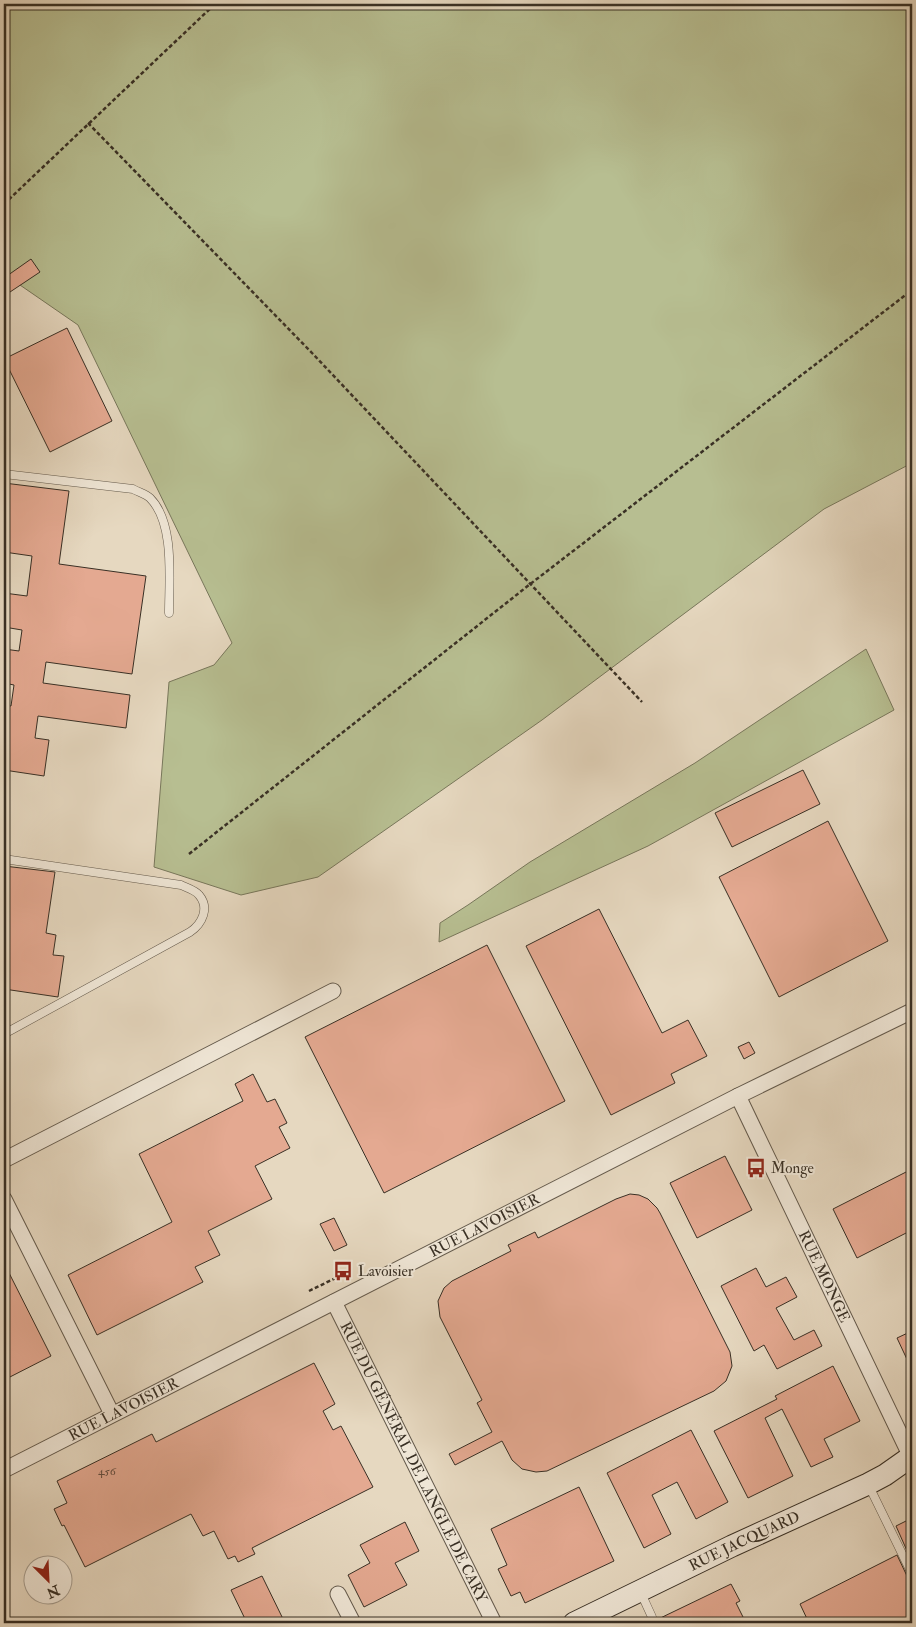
<svg xmlns="http://www.w3.org/2000/svg" width="916" height="1627" viewBox="0 0 916 1627" font-family="'IM FELL Double Pica',serif">
<style>
.green{fill:#b7be91;stroke:#78775b}
.building{fill:#e4a991;stroke:#393025}
.lines{fill:none;stroke-linecap:round;stroke-linejoin:round}
.lane-casing{stroke:#645a4c;stroke-width:9}
.street-casing{stroke:#645a4c;stroke-width:17}
.secondary-casing{stroke:#393025;stroke-width:23}
.path{stroke:#393025;stroke-width:2.5;stroke-dasharray:4 2.5;stroke-linecap:butt}
.lane{stroke:#efe6d6;stroke-width:8}
.street{stroke:#efe6d6;stroke-width:15}
.secondary{stroke:#efe6d6;stroke-width:21}
.labels{text-anchor:middle;dominant-baseline:central;stroke-width:4;stroke-linejoin:round;paint-order:stroke}
.number-label{font-size:12px;fill:#644e40}
.poi-label{font-size:15px;fill:#393025;stroke:#efe6d6;text-anchor:start}
.street-label{font-size:15px;fill:#393025;stroke:#efe6d6}
</style>
<rect width="100%" height="100%" fill="#e6d8c0"/>
<filter id="stains"><feTurbulence type="fractalNoise" baseFrequency=".004" numOctaves="4"/><feColorMatrix values="0 0 0 0 .2 0 0 0 0 .09 0 0 0 0 .02 0 0 0 .5 -.17"/></filter>
<radialGradient id="worn" r=".72"><stop offset=".6" stop-color="#630" stop-opacity="0"/><stop offset="1" stop-color="#630" stop-opacity=".3"/></radialGradient>
<!-- green -->
<g class="green">
<polygon points="4,4 912,4 912,463 824,509 542,720 318,877 241,895 154,867 169,682 214,665 232,643 78,325 4,274"/>
<polygon points="866,649 894,710 648,846 439,942 440,923 468,905 530,862 695,763"/>
</g>
<!-- building -->
<g class="building">
<polygon points="31,259 40,272 4,296 4,278"/>
<polygon points="67,328 112,421 50,452 4,359"/>
<polygon points="4,483 69,491 59,564 146,576 132,674 46,662 43,683 130,695 126,728 38,716 35,738 49,740 44,776 4,770 7,739 4,739 4,705 11,706 14,685 4,683 4,649 19,651 22,630 4,627 4,593 27,596 32,556 4,552"/>
<polygon points="803,770 820,804 732,847 715,813"/>
<polygon points="828,821 888,941 779,997 719,877"/>
<polygon points="4,866 55,872 46,933 56,935 53,955 64,956 58,997 4,989"/>
<polygon points="599,909 662,1033 688,1020 707,1056 671,1074 675,1083 611,1115 526,946"/>
<polygon points="487,945 565,1101 384,1193 305,1037"/>
<polygon points="749,1042 755,1053 744,1059 738,1047"/>
<polygon points="253,1074 267,1102 275,1099 287,1123 279,1127 290,1148 255,1166 272,1199 208,1231 220,1255 195,1267 203,1282 97,1335 68,1275 172,1222 139,1154 243,1101 235,1084"/>
<polygon points="725,1156 752,1210 697,1238 670,1183"/>
<polygon points="912,1169 912,1230 857,1258 833,1209"/>
<polygon points="630,1194 639,1195 648,1199 657,1208 660,1213 730,1352 732,1366 726,1381 714,1391 547,1471 536,1472 522,1469 512,1460 502,1441 455,1465 449,1454 492,1432 477,1403 482,1400 440,1317 438,1301 444,1288 452,1281 511,1251 508,1245 535,1232 538,1238 616,1199"/>
<polygon points="334,1218 347,1245 334,1251 320,1224"/>
<polygon points="4,1263 51,1356 4,1380"/>
<polygon points="756,1268 766,1287 786,1277 797,1297 776,1308 794,1340 814,1330 822,1346 777,1369 764,1345 754,1351 721,1286"/>
<polygon points="912,1331 912,1370 897,1338"/>
<polygon points="314,1363 335,1404 323,1411 333,1430 341,1426 373,1487 252,1548 255,1554 238,1562 235,1556 228,1559 214,1531 203,1536 191,1514 85,1567 64,1525 62,1526 54,1509 67,1503 57,1481 152,1434 156,1442"/>
<polygon points="833,1366 860,1421 824,1439 833,1457 811,1467 782,1409 765,1418 793,1476 748,1498 714,1431 777,1399 775,1396"/>
<polygon points="691,1430 728,1502 696,1519 677,1482 652,1495 671,1534 644,1548 607,1473"/>
<polygon points="579,1487 614,1561 525,1603 520,1592 511,1596 498,1569 507,1565 491,1529"/>
<polygon points="912,1518 912,1562 896,1526"/>
<polygon points="405,1522 419,1551 395,1563 407,1585 364,1607 348,1575 370,1563 360,1545"/>
<polygon points="897,1555 907,1576 912,1580 912,1623 809,1623 800,1604"/>
<polygon points="262,1576 285,1623 247,1623 231,1590"/>
<polygon points="731,1584 740,1601 736,1603 746,1623 650,1623"/>
</g>
<g class="lines">
<defs>
<g id="lane">
<path d="M4,474L133,489C138,492 146,494 150,498C175,523 169,579 169,613"/>
<path d="M4,859L181,885C187,888 195,890 199,895C210,908 202,924 190,932L4,1034"/>
<polyline points="869,1486 912,1574"/>
<polyline points="641,1593 652,1617"/>
</g>
<g id="street">
<path id="s1" d="M738,1096L911,1457"/>
<polyline points="4,1160 333,991"/>
<polyline points="4,1199 112,1414"/>
<path id="s2" d="M334,1302L494,1623"/>
<path id="s3" d="M4,1470L738,1096L912,1011"/>
<polyline points="338,1594 353,1623"/>
</g>
<g id="secondary">
<path id="s4" d="M574,1623L732,1546L868,1484L885,1475L912,1456"/>
</g>
</defs>
<!-- lane casing -->
<use href="#lane" class="lane-casing"/>
<!-- street casing -->
<use href="#street" class="street-casing"/>
<!-- secondary casing -->
<use href="#secondary" class="secondary-casing"/>
<!-- path -->
<g class="path">
<polyline points="88,123 313,354 642,702"/>
<polyline points="4,204 215,4"/>
<polyline points="189,854 529,585 912,290"/>
<polyline points="309,1291 348,1272 351,1277"/>
</g>
<!-- lane -->
<use href="#lane" class="lane"/>
<!-- street -->
<use href="#street" class="street"/>
<!-- secondary -->
<use href="#secondary" class="secondary"/>
</g>
<!-- icons -->
<defs>
<symbol id="bus-bare" viewBox="-9 -9 18 18"><path d="M-5-6H5V4H4V6H2V4H-2V6H-4V4H-5ZM-3.5-4V0h7V-4ZM-3.5 1.2v1.5H-2V1.2ZM2 1.2v1.5H3.5V1.2Z" fill="#8f2418" stroke="#efe6d6" stroke-width="2.5" paint-order="stroke"/></symbol>
</defs>
<g fill-rule="evenodd">
<use href="#bus-bare" x="742" y="1154" width="28" height="28"/>
<use href="#bus-bare" x="329" y="1257" width="28" height="28"/>
</g>
<g class="labels">
<!-- number labels -->
<g class="number-label">
<text x="107" y="1471">456</text>
</g>
<!-- poi labels -->
<g class="poi-label">
<text x="771" y="1168">Monge</text>
<text x="358" y="1271">Lavoisier</text>
</g>
<!-- street labels -->
<g class="street-label">
<text stroke="none"><textPath href="#s3" startOffset="539">RUE LAVOISIER</textPath></text>
<text stroke="none"><textPath href="#s1" startOffset="200">RUE MONGE</textPath></text>
<text stroke="none"><textPath href="#s3" startOffset="134">RUE LAVOISIER</textPath></text>
<text stroke="none"><textPath href="#s2" startOffset="179">RUE DU GÉNÉRAL DE LANGLE DE CARY</textPath></text>
<text stroke="none"><textPath href="#s4" startOffset="189">RUE JACQUARD</textPath></text>
</g>
</g>
<!-- margin -->
<rect width="916" height="1627" fill="none" stroke="#e6d8c0" stroke-width="20"/>
<rect x="5" y="5" width="906" height="1617" fill="none" stroke="#393025" stroke-width="2.5"/>
<rect x="10" y="10" width="896" height="1607" fill="none" stroke="#393025"/>
<!-- north arrow -->
<g transform="translate(48 1580) rotate(156)"><circle r="24" fill="#efe6d6" stroke="#a69d8f"/>
<path d="M0-4L9 19L0 12L-9 19Z" fill="#8f2418"/>
<text y="-8" font-size="14" font-weight="bold" text-anchor="middle" fill="#393025">N</text>
</g>
<rect width="100%" height="100%" filter="url(#stains)"/>
<rect width="100%" height="100%" fill="url(#worn)"/>
</svg>
